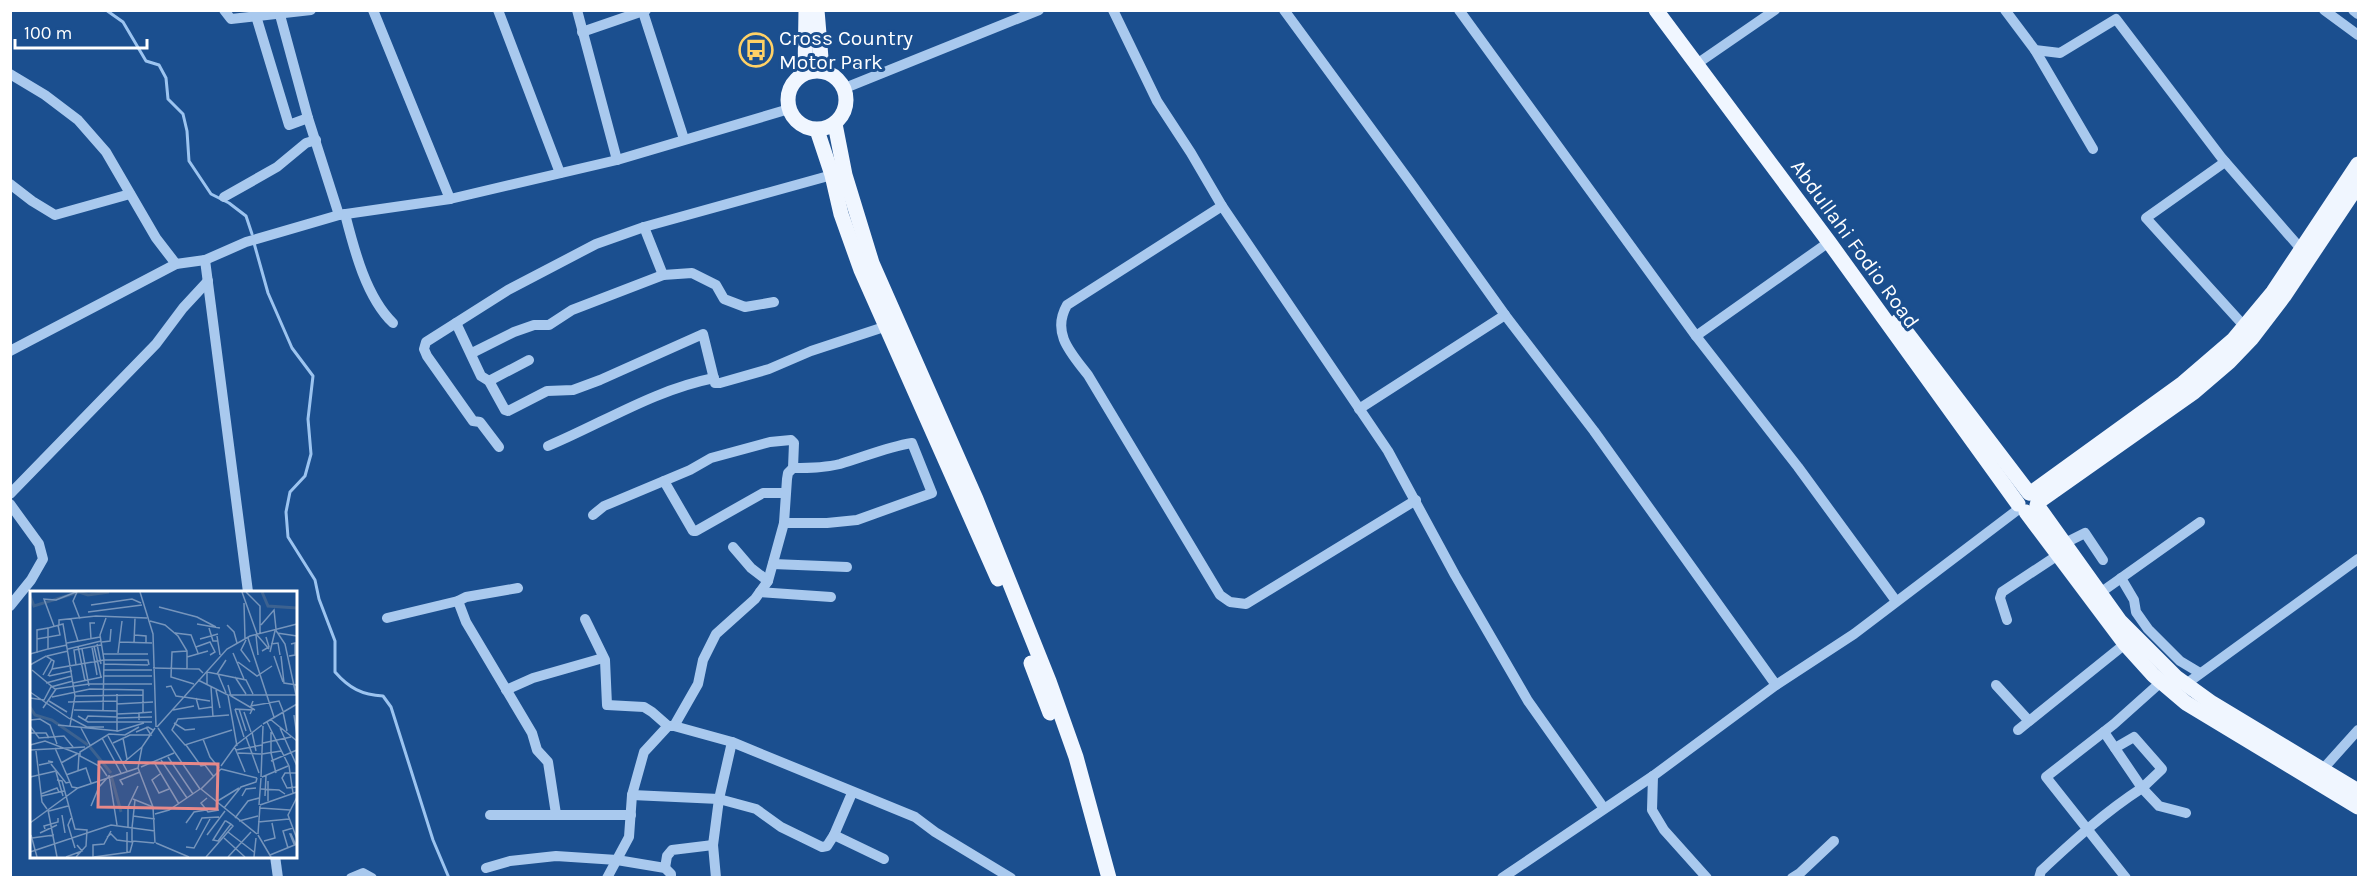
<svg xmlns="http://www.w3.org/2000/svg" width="2369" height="888" viewBox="0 0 2369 888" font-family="Karla,sans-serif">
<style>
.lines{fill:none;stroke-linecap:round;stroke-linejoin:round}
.stream{stroke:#9cc4f0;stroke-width:3}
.minor{stroke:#a9c9ee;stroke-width:10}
.major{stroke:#f0f6ff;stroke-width:15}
.labels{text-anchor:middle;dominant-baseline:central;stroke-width:6;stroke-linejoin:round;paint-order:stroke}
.poi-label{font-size:21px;fill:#fff;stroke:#1b4f8f;text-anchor:start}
.street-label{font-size:21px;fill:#fff;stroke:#1b4f8f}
.inset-river{fill:none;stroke:#3c6290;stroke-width:3}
.inset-road{fill:none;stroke:#7695bc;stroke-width:1.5}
.view{fill:#e88989;fill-opacity:0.15;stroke:#e88989;stroke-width:3}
.inset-edge{fill:none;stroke:#fff;stroke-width:3}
</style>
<rect width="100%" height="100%" fill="#1b4f8f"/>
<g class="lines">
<!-- stream -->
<g class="stream">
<polyline points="106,10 123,22 146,61 159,65 166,78 168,99 183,114 187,131 189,161 211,194 229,203 246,216 252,234"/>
<path d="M254,243L268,293L292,348L313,376L308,419L311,454L305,476L290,492L286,512L288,537L315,580L319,599L335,641V672C349,688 362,695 383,696L391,707L433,840L449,878"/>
</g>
<!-- minor -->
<g class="minor">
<polyline points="224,10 231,19 311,10"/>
<polyline points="373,10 450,199"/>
<polyline points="498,10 560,173"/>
<polyline points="577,10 617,160"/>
<polyline points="1113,10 1157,101 1191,153 1222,206 1388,451 1455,575 1528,701 1603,807"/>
<polyline points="1284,10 1410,182 1505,315 1594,431 1776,685"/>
<polyline points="1459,10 1696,336 1798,467 1896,601"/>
<polyline points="2005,10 2035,50 2060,53 2116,19 2221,157 2301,249"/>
<polyline points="2324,10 2358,35"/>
<polyline points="2353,10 2358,14"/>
<polyline points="643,12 684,139"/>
<polyline points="280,15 308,118 339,215"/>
<polyline points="256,16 289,125 308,118"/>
<polyline points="582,32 646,10"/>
<polyline points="2035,50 2093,149"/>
<polyline points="1701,61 1775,10"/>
<polyline points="10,74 45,95 78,120 106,152 156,238 176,264"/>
<polyline points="845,88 1039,10"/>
<polyline points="2225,162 2146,218 2245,327"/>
<polyline points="10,184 32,201 55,215 130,194"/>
<polyline points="224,197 277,167 306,143 316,140"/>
<path d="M1222,206L1067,305C1051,333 1071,353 1088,375L1220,595L1230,602L1246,604L1416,500"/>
<path d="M345,214C354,249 366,297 393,323"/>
<polyline points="644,227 663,275"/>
<polyline points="205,260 248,592"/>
<polyline points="456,323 481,376 489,381 505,410 508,411 547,391 573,390 600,380 703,334 715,383 720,383 769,369 811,351 887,326"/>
<polyline points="1696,336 1829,242"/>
<polyline points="10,351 176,264 205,260 246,242 339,215 450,199 617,160 789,109"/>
<polyline points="472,353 514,332 534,325 549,325 572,310 663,275 692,273 716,285 724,299 745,307 774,302"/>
<polyline points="489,381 529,360"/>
<polyline points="1359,409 1505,315"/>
<path d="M548,446C603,423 654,390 714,378"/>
<polyline points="499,447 480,422 473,421 427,356 424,349 426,342 508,290 596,244 644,227 832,175"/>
<polyline points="664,481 693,531 696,531 763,493 785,493"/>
<polyline points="10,494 156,344 183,308 208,281"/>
<polyline points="10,504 39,544 43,559 31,580 10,606"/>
<polyline points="593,515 604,506 690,470 711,458 770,442 791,440 794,443 793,468 788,473 787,479 784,523 768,581 755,599 716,634 703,660 698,684 674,726"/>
<path d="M784,523H827L857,520L932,493L912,443C887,447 864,457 840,464C824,468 809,468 793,468"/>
<polyline points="2065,543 2085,533 2103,560"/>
<polyline points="733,547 751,568 768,581"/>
<polyline points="773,564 847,567"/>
<polyline points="2121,578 2134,600 2136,612 2148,629 2180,661 2200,673"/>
<polyline points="760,592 831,597"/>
<polyline points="2100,593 2200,522"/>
<polyline points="458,601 466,622 532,733 537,750 548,762 556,814"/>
<polyline points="387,618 458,601 466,597 518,588"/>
<polyline points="585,619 605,660 607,705 644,707 652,712 668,726"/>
<polyline points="2007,620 2000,598 2002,592 2058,555"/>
<polyline points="2186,684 2358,559"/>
<polyline points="1996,685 2029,721"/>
<polyline points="506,690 533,678 603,658"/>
<polyline points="2018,730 2125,644"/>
<polyline points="2115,748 2134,737 2162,769 2142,788 2159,806 2186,813"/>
<polyline points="2323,769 2358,730"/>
<polyline points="1653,776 1652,810 1664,830 1707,878"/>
<polyline points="632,795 719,799 756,809 781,827 822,847 827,846 834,835 852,793"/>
<polyline points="490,815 631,815"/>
<polyline points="834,835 884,859"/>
<polyline points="275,856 278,878"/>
<polyline points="486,868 510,861 556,856 617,860 665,868 671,874 671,878"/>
<polyline points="665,868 667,856 672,850 713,845"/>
<polyline points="351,878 363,873 372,878"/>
<polyline points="607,878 629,837 632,795 644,752 668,726 674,726 732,742 915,817 935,832 1011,878"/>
<polyline points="716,878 713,845 719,799 732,742"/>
<polyline points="1502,878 1653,776 1776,685 1854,634 2020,508"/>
<polyline points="1792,878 1800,873 1834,841"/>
<path d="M2039,878L2041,871C2073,841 2105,812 2142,788L2104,732"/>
<polyline points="2126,878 2046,777 2114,724 2161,682"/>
</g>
<!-- major -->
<g class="major">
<polyline points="817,10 822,70"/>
<polyline points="1656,10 1829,242 2018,504"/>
<circle cx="817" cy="100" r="29"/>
<polyline points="805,73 806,10"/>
<polyline points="835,124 845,175 872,263 976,499 1049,681 1076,757 1109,878"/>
<polyline points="817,130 832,175 841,214 861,270 998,579"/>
<polyline points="1898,321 2029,493"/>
<polyline points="2031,493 2183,383 2233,340 2273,292 2358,164"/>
<polyline points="2038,502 2194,392 2229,362 2252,338 2284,296 2358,185"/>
<polyline points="2037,505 2120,621 2176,677 2212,703 2358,791"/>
<polyline points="2026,512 2125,644 2153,675 2186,703 2358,807"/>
<polyline points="1031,663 1050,713"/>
</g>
</g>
<!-- icons -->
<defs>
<symbol id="bus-ring" viewBox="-11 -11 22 22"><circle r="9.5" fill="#1b4f8f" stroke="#ffd166" stroke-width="1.5"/><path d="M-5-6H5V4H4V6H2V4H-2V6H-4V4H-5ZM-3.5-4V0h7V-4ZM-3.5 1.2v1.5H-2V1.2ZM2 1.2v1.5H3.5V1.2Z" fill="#ffd166"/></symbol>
</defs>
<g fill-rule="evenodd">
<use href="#bus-ring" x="737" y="31" width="38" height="38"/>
</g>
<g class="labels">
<!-- poi labels -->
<g class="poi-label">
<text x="779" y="38">Cross Country<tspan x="779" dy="24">Motor Park</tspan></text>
</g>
<!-- street labels -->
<g class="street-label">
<text transform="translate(1855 244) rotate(54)">Abdullahi Fodio Road</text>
</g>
</g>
<!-- overview -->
<g transform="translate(30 591)">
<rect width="267" height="267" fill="#1b4f8f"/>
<path class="inset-river" d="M232,1L238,15L267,17M0,5L4,15L49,1L58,4L79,1M0,116L5,124L22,129L58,154M60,156L81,182M81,184L91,221"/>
<path class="inset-road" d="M47,1L43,10L50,28M110,1L123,43L126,136M212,1L227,43M216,1L230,15V42M214,12L215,48M61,14L102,8L111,12M129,16L167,26L186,36M58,21L112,14M41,28L48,50M120,30L135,34L148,45L157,60V78M167,33L190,37M29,34V29L66,25L117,27M197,34L204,41L207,52M231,34L244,19L246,38M24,35L14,8L26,9L46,1M179,37L183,50H188M245,38L255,53L266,104M145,42L161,44L168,62M247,42L267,45M105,44L116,45V52M226,44L228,64M227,44L239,58M187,45L190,64M218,47L244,126M7,48L30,44L28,34M61,48L60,32H65M170,48L188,43M216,49L211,59L220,71M72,51L80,50L81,38M90,51L122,52M37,52L70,46M104,52L105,27M67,53L71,73M241,53L248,52L250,64M48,55L55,90M64,55L71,86M62,56L67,84M166,56L180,51L185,61L180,64M18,58L37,54M38,58L71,50M52,58L59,95M157,60L142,61L141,86L164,93M232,60L239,56L236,46M240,61L245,40M7,62V39L18,37M88,62L92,30M203,62L214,88M0,63L18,58V37L33,33L45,105L40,135M73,63H118M17,65L38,60M244,65L253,91M251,65L254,92L267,94M259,65L265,64V52L261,53M157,66L178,60M208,71L227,85L242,75M74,73L118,74M0,74L16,65L24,70L22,78M46,74L44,59L71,54M123,77L169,78L173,82M2,79L25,98L59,93H122M74,79H122M187,83L216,89L223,103M188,83L196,102M13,84L22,68M18,85L22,78L74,69H118L119,74M19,85L42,80M73,85H122M205,86L216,103M168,89L198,104L207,155M16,92L42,85M43,92L72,86M177,93V81L187,83L196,69M198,94L201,105L225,119M136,96L141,95L146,105L153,106M181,96L183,126M186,99L190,117M0,101L40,128M199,104H266M45,105L113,104M22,106L60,98L113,99V121M154,106L180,110M0,107L14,109L21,96L43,90M166,107L169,118L182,116M19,110L37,121M223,110L221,115L249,110L253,120M38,111L87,110M87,113L123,111M13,117L26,98M205,118L214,146M205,118L222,119L220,123M209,118L216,140M44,119L87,120M143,119L164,115M73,120L74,69L70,44L76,27M214,121L221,141M253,121L257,140M87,123L109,122M199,124L148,128L142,139L155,154L202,139M264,124L267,145M48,125L58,131H122M40,127L57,136H74M87,127L122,126M240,128L267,150M0,129L10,128L20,134L27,153M109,129V122L122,121M55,130L58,125L87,126M237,131L259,175L263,202M144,132L155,139L165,138M233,133L267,113M28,134L88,140L114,132M0,135L9,147L34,145L43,156M127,136L197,58L220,45L267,33M51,137L60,154M128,137L170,198M250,137L267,175M87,141V103M106,141L118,136L123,139M222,141L226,160M241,141V162M0,142H16L19,147M78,145L97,180M216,146L229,182M72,147L91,182M93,147L97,168M173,148L180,166L189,177M83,152L100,144H121L116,136M233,152L261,146M0,154L15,150L49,163L48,180M156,154L171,175L175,174L184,186M25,157L42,196L48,197M205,157L215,181M0,159L55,156M206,159L232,154M6,160L12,211L17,218M208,162L231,163M241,162L246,182M232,163L251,160M138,166L163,203M131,169L157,207M241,170L267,159M124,171L149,213M31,172L47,163M93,172L112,156M21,173L36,192L40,191M9,174L23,171L18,170M191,175L206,154L232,134M111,176L144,162M191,178L227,187M191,178L171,198L227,243M26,181L33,205M267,182H255L252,187L257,197L267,196M130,183L122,189L129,202L139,198M36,184L56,177L61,192M79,184L87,234M77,185L71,176L50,165V161L79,143L95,144L109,136M0,186L26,180M231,186L233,135M232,186L258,175M27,189L32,190L45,238L57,239L56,255L46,266M93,194L90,189L110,181M231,198L249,199L255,203M11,203L27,197L29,201M12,205L34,200M212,205L216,198L226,197M235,205L236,185M267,206L258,224L267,248M177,207L171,212L178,221L189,219M103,208L123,216M238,210V190M186,211L209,197M229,214L231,187M230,214L267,201M61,215L69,196L79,185M194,217L211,196L226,191L227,187M230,217L260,219M18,219L27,266M19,220L38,215M125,223L139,219L170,198M32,224L35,242M103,225L125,228M41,227L38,234L45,257M205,227L218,210L229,207M209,230L228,225M228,231L259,228M0,232L48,197L108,177M156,232L164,221L176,219M98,236V216L108,195M102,237L105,209M15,238L14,235L28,231V227M166,239L172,227L189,226M198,241L224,261M10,242L27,234M228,243L230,215M260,243H261L265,252L264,253ZM1,244L7,266M177,244L195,220M228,244L241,266M77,246L81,243L87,249L102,251V237M2,247L24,244M194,247L215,266M234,250L245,247L242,232M125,252L123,216L108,177L112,156L125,137M126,252L159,266M156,256L164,257L180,228M258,257L253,240L263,237M0,261L81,234L125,240M97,261V241M240,264L267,253M36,266L52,260L47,254M63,266V254L74,253L81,240M64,266L100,261L103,250L124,252M176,266L203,235L201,233L196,230H195L183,249L188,250L201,233M198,266L221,241M224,266L226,247"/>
<path class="view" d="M69,171L188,173L187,218L68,216Z"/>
<rect width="267" height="267" class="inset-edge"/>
</g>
<!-- border -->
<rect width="2369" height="888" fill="none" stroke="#ffffff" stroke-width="24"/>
<!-- scale -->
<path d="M15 39v9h132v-9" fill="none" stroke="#ffffff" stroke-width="3"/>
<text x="24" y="39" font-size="18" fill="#ffffff" stroke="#1b4f8f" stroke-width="4.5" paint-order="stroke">100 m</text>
</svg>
